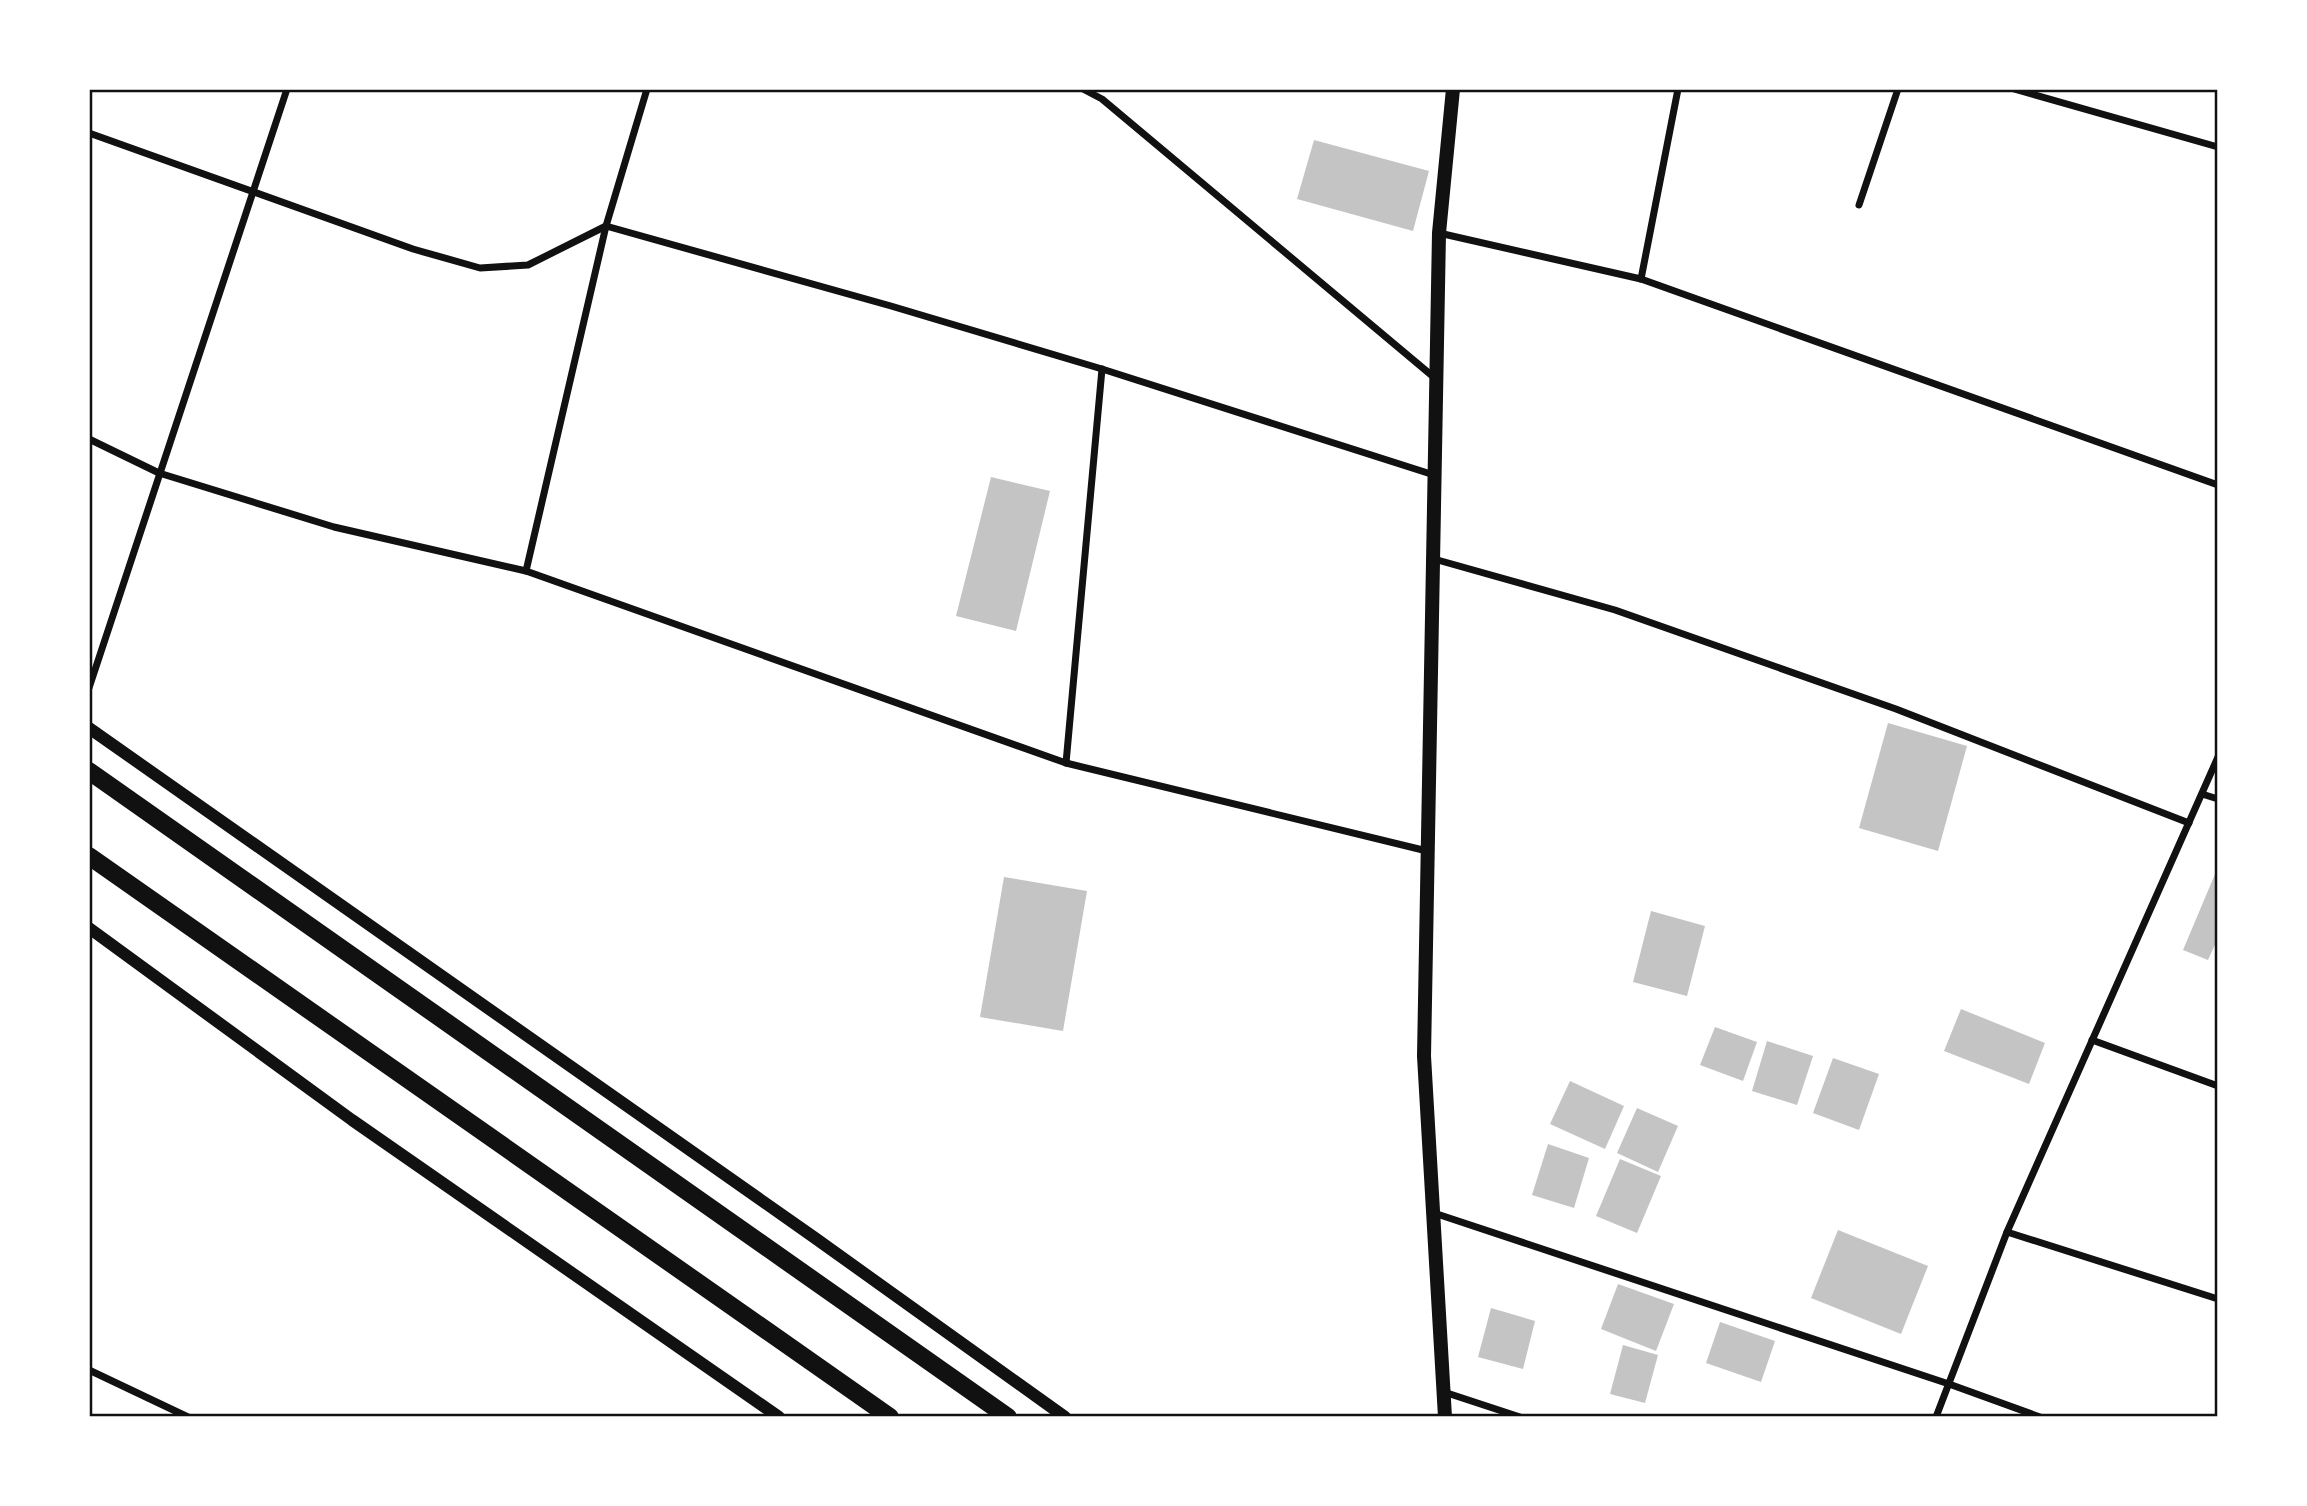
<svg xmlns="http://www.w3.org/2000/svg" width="2307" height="1506" viewBox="0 0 2307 1506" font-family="'Crimson Pro',serif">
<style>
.building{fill:#c4c4c4}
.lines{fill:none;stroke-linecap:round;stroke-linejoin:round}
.minor{stroke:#111;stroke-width:7}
.tertiary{stroke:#111;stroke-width:12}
.secondary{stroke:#111;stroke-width:14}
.primary{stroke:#111;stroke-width:18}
.neatline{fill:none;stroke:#111;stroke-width:2.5}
</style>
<rect width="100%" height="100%" fill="#fff"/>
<!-- building -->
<g class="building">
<polygon points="1314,140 1429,171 1413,231 1297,199"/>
<polygon points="991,477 1050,491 1016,631 956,616"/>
<polygon points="1888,723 1967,746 1938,851 1859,828"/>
<polygon points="2218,867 2218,938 2208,960 2183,950"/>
<polygon points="1004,877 1087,891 1063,1031 980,1017"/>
<polygon points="1651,911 1705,926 1687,996 1633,982"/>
<polygon points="1961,1009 2045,1043 2029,1084 1944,1051"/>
<polygon points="1715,1027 1757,1042 1743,1081 1700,1065"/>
<polygon points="1767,1041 1813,1056 1797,1105 1752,1091"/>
<polygon points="1833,1058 1879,1074 1859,1130 1813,1113"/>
<polygon points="1570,1081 1624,1106 1605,1149 1550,1124"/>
<polygon points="1637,1108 1678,1126 1658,1172 1617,1153"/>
<polygon points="1548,1144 1589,1158 1574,1208 1532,1195"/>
<polygon points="1620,1159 1661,1176 1637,1233 1596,1216"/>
<polygon points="1838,1230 1928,1266 1901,1334 1811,1298"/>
<polygon points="1618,1284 1674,1304 1656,1351 1601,1329"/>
<polygon points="1491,1308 1535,1321 1523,1369 1478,1357"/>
<polygon points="1720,1322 1775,1341 1761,1382 1706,1363"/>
<polygon points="1623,1345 1658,1355 1645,1403 1610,1394"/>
</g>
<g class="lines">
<!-- minor -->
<g class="minor">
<polyline points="1083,89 1102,99 1436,379"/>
<polyline points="2014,89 2218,147"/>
<polyline points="89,133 413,249 480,268 528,265 606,226 891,306 1102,369 1434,475"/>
<polyline points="1859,205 1898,89"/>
<polyline points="1439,233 1641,279 2218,485"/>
<polyline points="1641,279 1678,89"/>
<polyline points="89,439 159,473 334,527 526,571 1066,763 1427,851"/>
<polyline points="1434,559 1615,610 1896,709 2189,823"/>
<polyline points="526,571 606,226 647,89"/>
<polyline points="89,688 287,89"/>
<polyline points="1066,763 1102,369"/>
<polyline points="2202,794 2218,799"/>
<polyline points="2092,1040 2218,1086"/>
<polyline points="1434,1213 1949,1384 2040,1417"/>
<polyline points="2007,1232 2218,1299"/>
<polyline points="89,1370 188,1417"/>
<polyline points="1444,1392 1520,1417"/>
<polyline points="1936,1417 2007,1232 2218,757"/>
</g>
<!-- tertiary -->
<g class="tertiary">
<polyline points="89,728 815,1238 1065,1417"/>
<polyline points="89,928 352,1120 779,1417"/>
</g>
<!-- secondary -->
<polyline class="secondary" points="1445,1417 1424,1056 1439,233 1453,89"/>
<!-- primary -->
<g class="primary">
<polyline points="89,771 1008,1417"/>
<polyline points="89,856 890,1417"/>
</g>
</g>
<!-- border -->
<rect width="2307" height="1506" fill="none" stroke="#ffffff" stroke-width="182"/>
<rect x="91" y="91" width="2125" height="1324" class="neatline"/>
</svg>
